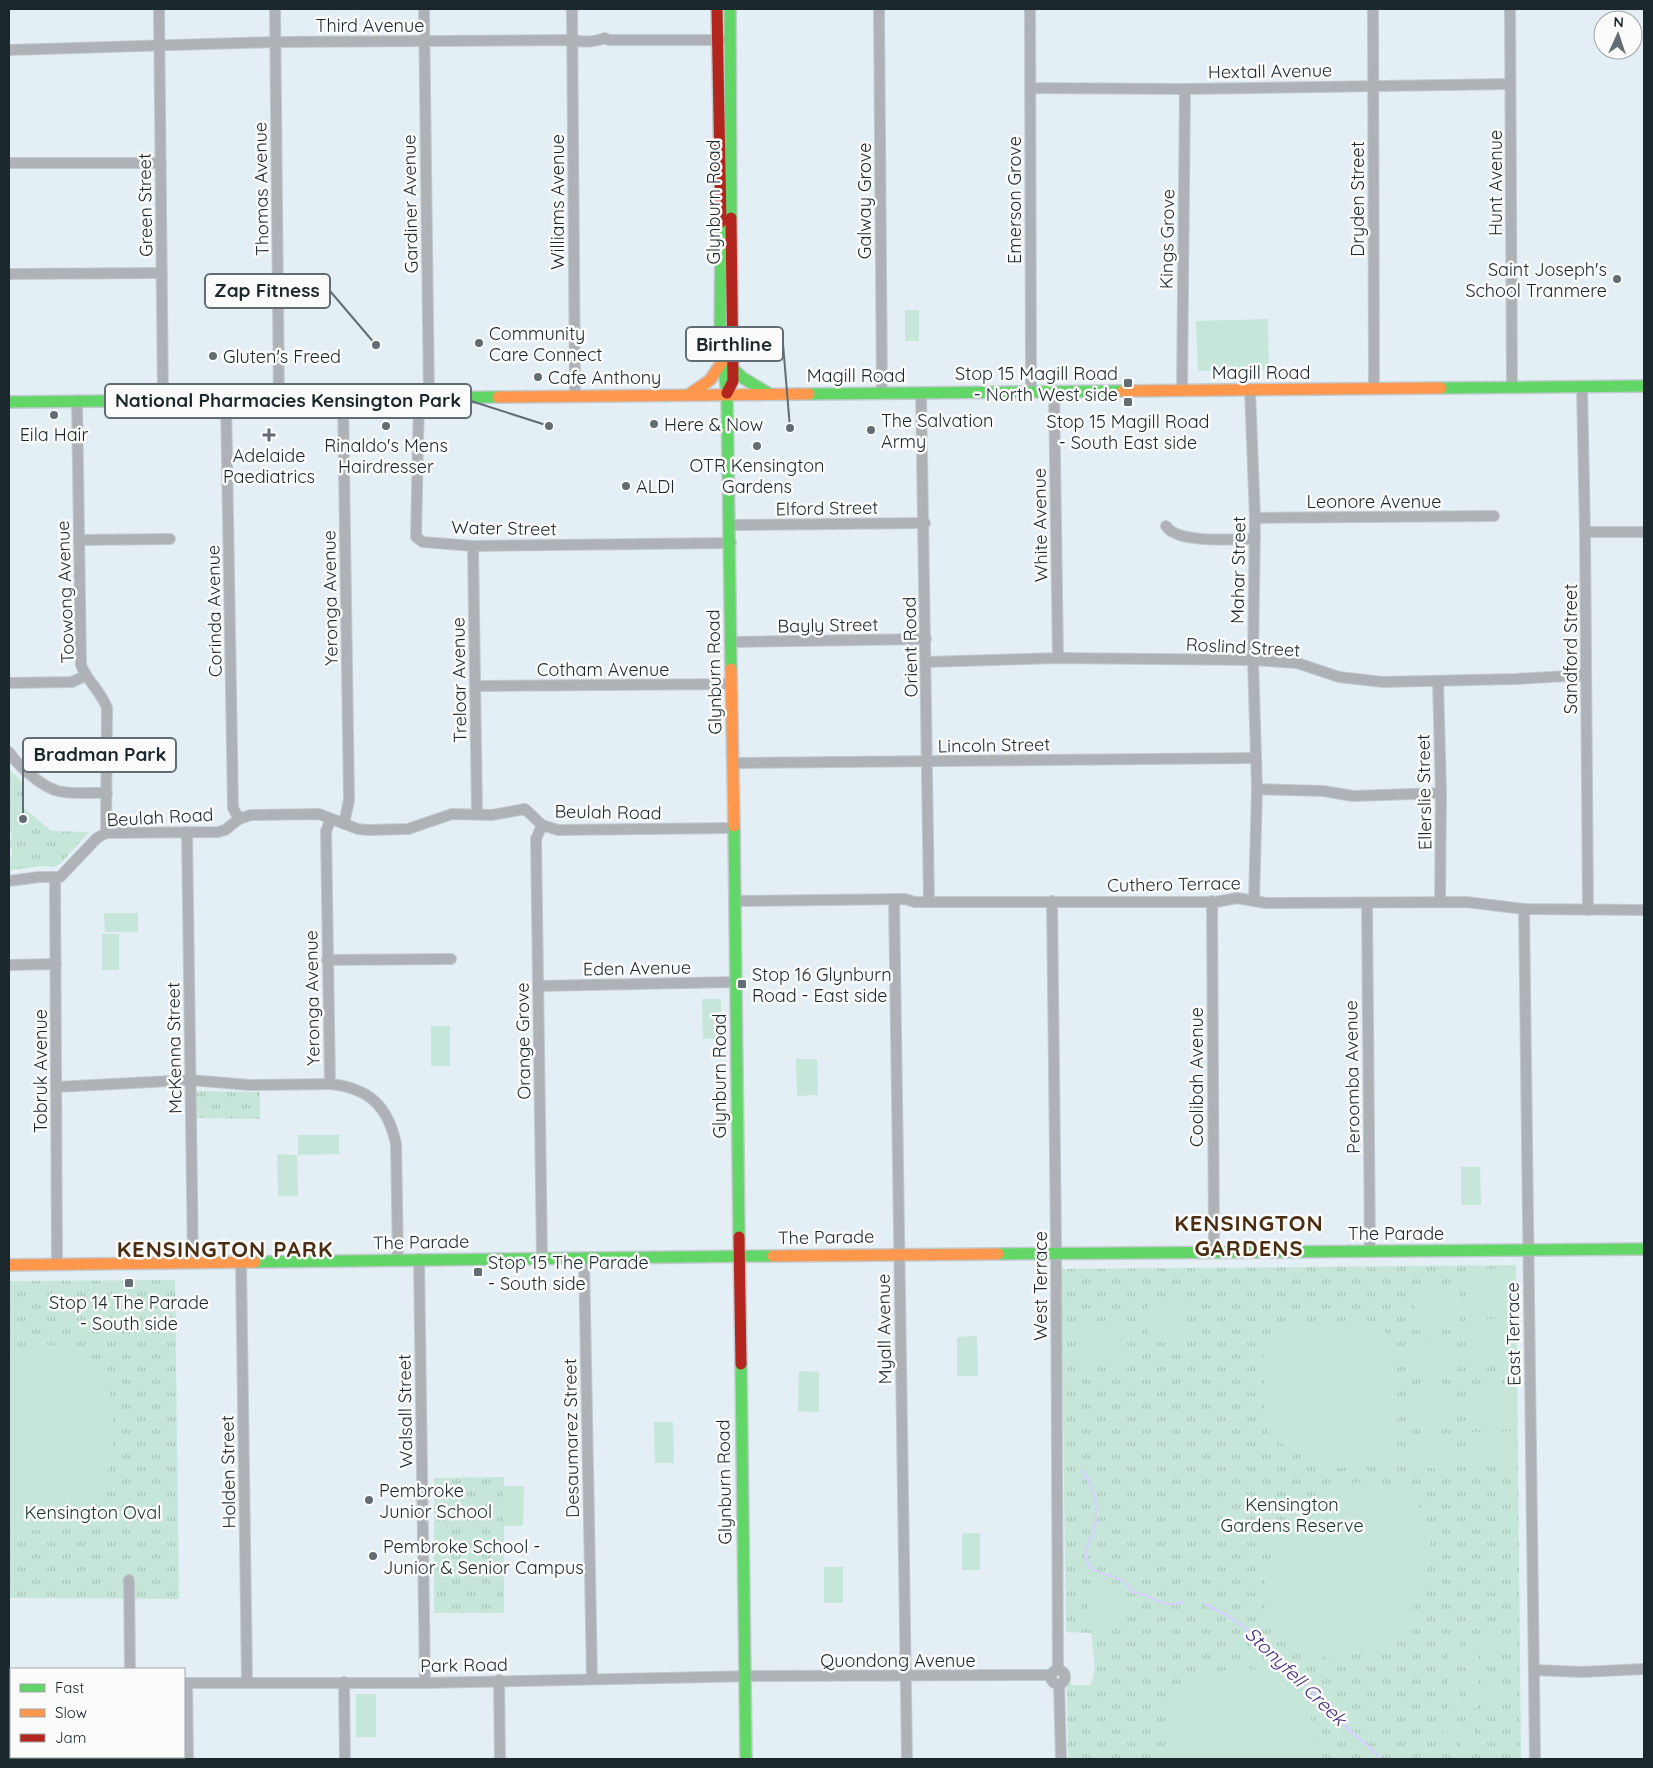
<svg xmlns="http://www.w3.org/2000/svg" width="1653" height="1768" viewBox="0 0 1653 1768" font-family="Quicksand,sans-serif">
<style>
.park{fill:url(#park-tufts)}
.pitch{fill:#c5e6d8}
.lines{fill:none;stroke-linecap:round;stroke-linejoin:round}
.stream{stroke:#d5d2fc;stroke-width:2.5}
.street-casing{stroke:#c1cacf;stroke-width:12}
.fast-casing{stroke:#c1cacf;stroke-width:14}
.slow-casing{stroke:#c1cacf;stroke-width:14}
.jam-casing{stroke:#c1cacf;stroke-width:14}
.street{stroke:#aeb2b6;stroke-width:10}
.fast{stroke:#63d668;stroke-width:11}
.slow{stroke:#ff974d;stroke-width:11}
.jam{stroke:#b3261e;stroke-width:11}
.poi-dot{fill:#616d72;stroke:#fbfbfb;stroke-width:2}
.labels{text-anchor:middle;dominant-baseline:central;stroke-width:5;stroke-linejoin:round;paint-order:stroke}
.street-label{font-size:18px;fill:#1a272c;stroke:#fbfbfb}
.poi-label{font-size:18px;fill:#1a272c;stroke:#fbfbfb;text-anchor:start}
.park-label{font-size:18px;fill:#153827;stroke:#fbfbfb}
.water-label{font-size:19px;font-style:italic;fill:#462f80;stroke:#fbfbfb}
.district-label{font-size:22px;font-weight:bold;letter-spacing:1px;fill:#4b2d11;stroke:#fbfbfb}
.leader{fill:none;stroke:#616d72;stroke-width:2}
.callout-dot{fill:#616d72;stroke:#fbfbfb;stroke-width:2}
.callout{fill:#fbfbfb;stroke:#616d72;stroke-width:2}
.callout-label{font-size:19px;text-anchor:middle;font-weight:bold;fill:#1a272c}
</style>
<defs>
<pattern id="park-tufts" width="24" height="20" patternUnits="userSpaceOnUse" patternTransform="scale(1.25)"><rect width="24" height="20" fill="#c5e6d8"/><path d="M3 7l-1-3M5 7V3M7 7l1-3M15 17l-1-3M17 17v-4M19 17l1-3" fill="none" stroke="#a9c5ba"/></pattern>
</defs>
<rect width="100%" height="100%" fill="#e4eff5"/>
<!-- park -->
<g class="park">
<polygon points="9,769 24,784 24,808 51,831 89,832 60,864 54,867 43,866 10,870 9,860 12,856 12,849 9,846 12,833 9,830"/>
<polygon points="195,1091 260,1092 260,1119 195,1118"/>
<polygon points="1516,1265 1521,1759 1068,1759 1067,1685 1071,1672 1071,1685 1091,1685 1095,1667 1091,1633 1066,1632 1061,1269"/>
<polygon points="175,1280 179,1599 9,1598 9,1281"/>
<polygon points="504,1477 504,1613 434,1613 434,1478"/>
</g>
<!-- pitch -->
<g class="pitch">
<rect x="905" y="310" width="14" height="31"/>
<polygon points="1268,319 1269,370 1198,371 1196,321"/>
<polygon points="104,913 138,913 138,932 105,932"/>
<rect x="102" y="934" width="17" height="36"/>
<polygon points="702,999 721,999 722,1038 703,1039"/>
<rect x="431" y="1026" width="19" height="40"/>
<polygon points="796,1059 817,1059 818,1095 797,1096"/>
<polygon points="298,1135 339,1135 339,1154 298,1155"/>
<polygon points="277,1154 297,1155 298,1196 278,1196"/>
<polygon points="1461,1167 1480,1167 1481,1205 1461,1205"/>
<rect x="1469" y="1269" width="44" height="44"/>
<rect x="1414" y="1285" width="46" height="45"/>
<polygon points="1148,1301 1184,1301 1183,1341 1149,1342"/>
<rect x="1470" y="1319" width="43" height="43"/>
<path d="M1332,1321C1358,1321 1390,1320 1397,1352L1398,1438C1394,1466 1379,1465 1356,1466C1350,1466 1343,1469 1337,1468C1321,1465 1281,1447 1271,1435C1268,1433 1267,1428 1265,1425L1263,1353L1271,1338L1283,1330Z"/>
<polygon points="1120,1323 1121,1364 1082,1364 1081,1324"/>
<polygon points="977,1336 978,1376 957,1376 957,1337"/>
<polygon points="1441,1341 1441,1376 1426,1376 1425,1342"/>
<polygon points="1457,1341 1458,1375 1442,1376 1442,1342"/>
<polygon points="1409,1342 1424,1342 1425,1376 1409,1376"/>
<path d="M36,1345C49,1345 64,1344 76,1352C90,1360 103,1378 109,1393C112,1399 111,1408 112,1415C117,1460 102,1532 44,1531C30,1530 21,1528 9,1521V1356L20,1349Z"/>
<polygon points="799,1371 819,1372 819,1412 798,1411"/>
<polygon points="1514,1388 1514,1423 1499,1423 1498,1389"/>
<polygon points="1440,1389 1441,1424 1426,1424 1425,1390"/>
<polygon points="1442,1389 1457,1389 1457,1423 1442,1424"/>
<polygon points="1466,1389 1481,1389 1481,1423 1466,1424"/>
<polygon points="1482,1389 1497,1389 1498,1423 1483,1423"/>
<rect x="1409" y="1390" width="15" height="34"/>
<polygon points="654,1422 673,1422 674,1463 655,1463"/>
<polygon points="1514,1431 1515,1466 1500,1466 1499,1432"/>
<polygon points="1466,1432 1482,1432 1482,1466 1467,1467"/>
<polygon points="1483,1432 1498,1432 1499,1466 1484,1466"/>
<polygon points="1456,1433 1457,1468 1442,1468 1441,1434"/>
<polygon points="1408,1434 1424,1434 1424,1468 1409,1469"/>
<polygon points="1425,1434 1440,1434 1441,1468 1426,1468"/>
<polygon points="1368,1480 1407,1492 1426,1516 1432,1551 1422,1589 1404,1624 1373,1649 1331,1659 1292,1645 1266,1614 1265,1576 1272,1552 1289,1523 1321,1492"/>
<polygon points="504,1486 524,1486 523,1526 504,1526"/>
<rect x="962" y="1533" width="18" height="37"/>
<rect x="824" y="1567" width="19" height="36"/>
<polygon points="1124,1586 1125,1626 1088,1627 1088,1587"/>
<polygon points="1478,1634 1479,1664 1465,1665 1465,1635"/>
<polygon points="1447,1635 1460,1635 1461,1665 1447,1665"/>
<rect x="1483" y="1635" width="15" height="30"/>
<polygon points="1244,1667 1277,1675 1308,1696 1316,1750 1314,1759 1173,1759 1169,1751 1172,1702 1198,1675"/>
<polygon points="1448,1679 1460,1679 1460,1708 1447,1708"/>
<polygon points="1465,1679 1477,1679 1478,1708 1465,1708"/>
<polygon points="1484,1679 1498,1679 1497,1707 1483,1707"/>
<rect x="356" y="1694" width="20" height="43"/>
<polygon points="1443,1723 1455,1723 1456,1751 1443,1752"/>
<rect x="1461" y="1723" width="14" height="30"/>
</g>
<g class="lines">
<!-- stream -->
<g class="stream">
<path d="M1082,1471C1094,1486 1101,1514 1093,1533C1090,1541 1084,1550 1086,1559C1091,1576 1114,1574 1125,1582C1127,1585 1130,1589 1132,1592C1152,1594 1162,1610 1183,1602"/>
<path d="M1204,1604C1258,1627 1293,1674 1334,1715C1349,1730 1366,1745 1382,1759"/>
</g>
<defs>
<g id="street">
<polyline points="159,9 163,401"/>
<polyline points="275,9 279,400"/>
<polyline points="424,9 429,399"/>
<polyline points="572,9 575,395"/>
<polyline points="879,9 882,393"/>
<polyline points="1030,9 1031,391"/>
<polyline points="1373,9 1374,389"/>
<polyline points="1510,9 1512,387"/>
<path d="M9,50L276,42L566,40C581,41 590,44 605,38L609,40H723"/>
<polyline points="1030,88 1185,89 1510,84"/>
<polyline points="9,163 161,163"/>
<polyline points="9,274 162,273"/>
<polyline points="1582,387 1585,532 1588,910"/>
<polyline points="1182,390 1185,89"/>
<polyline points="1250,390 1255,518 1253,660 1257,789 1254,900"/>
<polyline points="1054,391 1058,658"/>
<polyline points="921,392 929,902"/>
<polyline points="419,399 416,537 423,542 473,546 731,543"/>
<polyline points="226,400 233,808 239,819"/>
<polyline points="343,400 349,800 344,824"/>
<path d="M77,402L81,665C87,681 101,691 107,708L106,833"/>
<polyline points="1255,518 1494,516"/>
<polyline points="731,525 925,523"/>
<path d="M1166,526C1177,544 1234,539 1255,539"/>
<polyline points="1585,532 1644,532"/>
<polyline points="79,540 170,539"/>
<polyline points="473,546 477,813"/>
<polyline points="730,642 926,639"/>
<polyline points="926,662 1058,658 1253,660 1297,663 1339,677 1383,682 1515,679 1586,675"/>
<polyline points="1438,682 1441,793 1440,902"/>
<polyline points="9,683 72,682 85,676"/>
<polyline points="476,686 730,684"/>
<path d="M9,752C18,766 42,787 58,791C73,795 92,792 107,793"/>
<polyline points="733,763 1256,758"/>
<polyline points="1257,789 1323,791 1353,796 1441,793"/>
<path d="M331,819L326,831L330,1084C369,1088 388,1106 396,1144L398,1259"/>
<polyline points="187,832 193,1262"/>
<polyline points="55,878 57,1264"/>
<polyline points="9,881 39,877 60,877 97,838 106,833 218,832 225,830 239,819 251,815 319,814 358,829 368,830 408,829 452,814 492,815 525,809 542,825 558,830 733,828"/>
<polyline points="894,899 907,1759"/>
<polyline points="734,901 905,899 915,902 1216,902 1237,898 1266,903 1466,902 1524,909 1644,910"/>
<polyline points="1052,901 1056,1242 1058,1670"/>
<polyline points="1212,901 1214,1252"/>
<polyline points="1367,903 1370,1251"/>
<polyline points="1524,909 1535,1759"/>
<polyline points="327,960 451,959"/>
<polyline points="9,965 56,964"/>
<polyline points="539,986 735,982"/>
<polyline points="56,1087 190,1080 250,1085 330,1084"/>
<polyline points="584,1257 592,1679"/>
<polyline points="542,1258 536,839 542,825"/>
<polyline points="419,1259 425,1683"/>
<polyline points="241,1262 247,1682"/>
<polyline points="129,1580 130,1669"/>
<circle cx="1058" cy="1677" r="7"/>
<polyline points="1535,1670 1582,1672 1644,1669"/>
<polyline points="499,1680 500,1759"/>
<polyline points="344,1682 345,1759"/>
<polyline points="184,1683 425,1683 756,1676 1051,1675"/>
<polyline points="187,1683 188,1759"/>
<polyline points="9,1684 11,1684"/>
<polyline points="1059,1684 1061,1759"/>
<polyline points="95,1759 95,1757"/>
</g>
<g id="fast">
<polyline points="730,9 731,218"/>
<polyline points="721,222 720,343 727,393 731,669"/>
<polyline points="732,368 743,378 768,393"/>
<polyline points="1441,388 1644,386"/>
<polyline points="809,394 1123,391"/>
<polyline points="9,402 498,397"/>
<polyline points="734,826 739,1237"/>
<polyline points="998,1254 1644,1249"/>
<polyline points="255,1262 773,1256"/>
<polyline points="741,1364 746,1759"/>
</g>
<g id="slow">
<polyline points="1123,391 1441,388"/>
<polyline points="691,393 710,380 722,362"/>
<polyline points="498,397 809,394"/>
<polyline points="731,669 734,826"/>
<polyline points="773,1256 998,1254"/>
<polyline points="9,1265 255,1262"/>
</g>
<g id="jam">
<polyline points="717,9 721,222"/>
<polyline points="727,393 733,381 731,218"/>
<polyline points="739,1237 741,1364"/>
</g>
</defs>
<!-- street casing -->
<use href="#street" class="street-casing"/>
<!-- fast casing -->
<use href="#fast" class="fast-casing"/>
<!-- slow casing -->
<use href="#slow" class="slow-casing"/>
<!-- jam casing -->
<use href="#jam" class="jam-casing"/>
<!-- street -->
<use href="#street" class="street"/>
<!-- fast -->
<use href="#fast" class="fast"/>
<!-- slow -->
<use href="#slow" class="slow"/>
<!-- jam -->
<use href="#jam" class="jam"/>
</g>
<!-- markers -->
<g class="poi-dot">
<circle cx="1617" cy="279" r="5"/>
<circle cx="479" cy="343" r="5"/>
<circle cx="213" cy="356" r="5"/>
<circle cx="538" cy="377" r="5"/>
<rect x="1123" y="378" width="10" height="10" rx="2.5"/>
<rect x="1123" y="397" width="10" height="10" rx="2.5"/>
<circle cx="54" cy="415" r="5"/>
<circle cx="654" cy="424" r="5"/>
<circle cx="386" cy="426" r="5"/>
<circle cx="871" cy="430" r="5"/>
<path d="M266.5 427.5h5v5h5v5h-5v5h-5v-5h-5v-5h5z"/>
<circle cx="757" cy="446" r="5"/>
<circle cx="626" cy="486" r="5"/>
<rect x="737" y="979" width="10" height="10" rx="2.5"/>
<rect x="473" y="1267" width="10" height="10" rx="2.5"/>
<rect x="124" y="1278" width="10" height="10" rx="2.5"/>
<circle cx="369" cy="1500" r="5"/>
<circle cx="373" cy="1556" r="5"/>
</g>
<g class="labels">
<!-- street labels -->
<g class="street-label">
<text x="370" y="25">Third Avenue</text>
<text transform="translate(1270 71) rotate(-1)">Hextall Avenue</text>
<text transform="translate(1495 183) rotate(-90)">Hunt Avenue</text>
<text transform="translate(261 189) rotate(-91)">Thomas Avenue</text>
<text transform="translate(1357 199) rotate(-90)">Dryden Street</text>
<text transform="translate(1014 200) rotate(-90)">Emerson Grove</text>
<text transform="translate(864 201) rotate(-90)">Galway Grove</text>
<text transform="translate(557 202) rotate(-90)">Williams Avenue</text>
<text transform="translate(713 202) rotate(-90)">Glynburn Road</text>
<text transform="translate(410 204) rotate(-91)">Gardiner Avenue</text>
<text transform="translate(145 205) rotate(-91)">Green Street</text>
<text transform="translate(1167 239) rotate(-89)">Kings Grove</text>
<text x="1261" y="372">Magill Road</text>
<text x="856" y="375">Magill Road</text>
<text x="1374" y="501">Leonore Avenue</text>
<text transform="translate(827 508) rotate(-1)">Elford Street</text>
<text transform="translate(1040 525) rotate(-91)">White Avenue</text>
<text transform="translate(504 528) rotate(1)">Water Street</text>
<text transform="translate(1238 570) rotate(-89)">Mahar Street</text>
<text transform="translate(65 592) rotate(-92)">Toowong Avenue</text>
<text transform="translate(330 598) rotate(-91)">Yeronga Avenue</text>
<text transform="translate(214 611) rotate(-91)">Corinda Avenue</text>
<text transform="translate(828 625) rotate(-1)">Bayly Street</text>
<text transform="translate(910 647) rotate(-91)">Orient Road</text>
<text transform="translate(1243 647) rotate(3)">Roslind Street</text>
<text transform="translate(1570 649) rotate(-90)">Sandford Street</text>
<text x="603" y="669">Cotham Avenue</text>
<text transform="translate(714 672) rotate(-91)">Glynburn Road</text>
<text transform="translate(459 680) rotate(-91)">Treloar Avenue</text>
<text transform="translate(994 745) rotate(-1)">Lincoln Street</text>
<text transform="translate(1424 792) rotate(-91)">Ellerslie Street</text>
<text transform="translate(608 812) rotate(1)">Beulah Road</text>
<text transform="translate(160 817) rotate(-3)">Beulah Road</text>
<text transform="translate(1174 884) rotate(-1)">Cuthero Terrace</text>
<text transform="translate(637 968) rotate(-1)">Eden Avenue</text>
<text transform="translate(312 998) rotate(-91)">Yeronga Avenue</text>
<text transform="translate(523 1041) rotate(-91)">Orange Grove</text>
<text transform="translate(174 1048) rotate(-91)">McKenna Street</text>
<text transform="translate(40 1071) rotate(-90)">Tobruk Avenue</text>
<text transform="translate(719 1076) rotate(-90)">Glynburn Road</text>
<text transform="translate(1196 1077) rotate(-90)">Coolibah Avenue</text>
<text transform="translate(1352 1077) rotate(-91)">Peroomba Avenue</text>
<text x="1396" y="1233">The Parade</text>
<text transform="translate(826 1237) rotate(-1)">The Parade</text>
<text transform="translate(421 1242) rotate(-1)">The Parade</text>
<text transform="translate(1040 1286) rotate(-90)">West Terrace</text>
<text transform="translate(884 1329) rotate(-91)">Myall Avenue</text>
<text transform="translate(1513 1334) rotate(-91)">East Terrace</text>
<text transform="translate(405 1411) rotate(-91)">Walsall Street</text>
<text transform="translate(571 1438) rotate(-91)">Desaumarez Street</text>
<text transform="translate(228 1472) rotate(-91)">Holden Street</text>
<text transform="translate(724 1482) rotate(-91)">Glynburn Road</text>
<text x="898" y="1660">Quondong Avenue</text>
<text transform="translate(464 1665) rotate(-1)">Park Road</text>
</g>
<!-- poi labels -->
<g class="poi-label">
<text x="1607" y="269" text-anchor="end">Saint Joseph's<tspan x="1607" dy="21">School Tranmere</tspan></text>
<text x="489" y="333">Community<tspan x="489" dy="21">Care Connect</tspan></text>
<text x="223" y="356">Gluten's Freed</text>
<text x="1118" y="373" text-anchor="end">Stop 15 Magill Road<tspan x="1118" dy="21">- North West side</tspan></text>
<text x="548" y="377">Cafe Anthony</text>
<text x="881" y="420">The Salvation<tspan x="881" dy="21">Army</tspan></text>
<text x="1128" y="421" text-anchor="middle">Stop 15 Magill Road<tspan x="1128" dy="21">- South East side</tspan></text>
<text x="664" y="424">Here &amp; Now</text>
<text x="54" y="434" text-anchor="middle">Eila Hair</text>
<text x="386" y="445" text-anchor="middle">Rinaldo's Mens<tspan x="386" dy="21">Hairdresser</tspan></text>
<text x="269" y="455" text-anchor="middle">Adelaide<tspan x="269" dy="21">Paediatrics</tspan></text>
<text x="757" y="465" text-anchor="middle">OTR Kensington<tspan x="757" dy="21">Gardens</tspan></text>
<text x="636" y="486">ALDI</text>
<text x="752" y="974">Stop 16 Glynburn<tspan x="752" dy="21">Road - East side</tspan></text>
<text x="488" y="1262">Stop 15 The Parade<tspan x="488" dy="21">- South side</tspan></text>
<text x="129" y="1302" text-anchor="middle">Stop 14 The Parade<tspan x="129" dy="21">- South side</tspan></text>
<text x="379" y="1490">Pembroke<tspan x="379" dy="21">Junior School</tspan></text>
<text x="383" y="1546">Pembroke School -<tspan x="383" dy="21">Junior &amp; Senior Campus</tspan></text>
</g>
<!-- park labels -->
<g class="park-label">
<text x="1292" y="1504">Kensington<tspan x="1292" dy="21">Gardens Reserve</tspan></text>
<text x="93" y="1512">Kensington Oval</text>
</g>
<!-- water labels -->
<g class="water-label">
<text transform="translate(1296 1676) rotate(44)">Stonyfell Creek</text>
</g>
<!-- district labels -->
<g class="district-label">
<text x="1249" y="1223">KENSINGTON<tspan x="1249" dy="25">GARDENS</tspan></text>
<text x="225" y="1249">KENSINGTON PARK</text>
</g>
</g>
<!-- callouts -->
<path class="leader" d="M376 345L330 291M790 428L783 344M549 426L471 401M23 819L23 755"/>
<g class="callout-dot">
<circle cx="376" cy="345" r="5"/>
<circle cx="790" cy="428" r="5"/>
<circle cx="549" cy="426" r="5"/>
<circle cx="23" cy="819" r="5"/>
</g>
<g class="callout">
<rect x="205" y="274" width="125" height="34" rx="5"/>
<rect x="686" y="327" width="97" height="34" rx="5"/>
<rect x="105" y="384" width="366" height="34" rx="5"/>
<rect x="23" y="738" width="153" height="34" rx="5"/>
</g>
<g class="callout-label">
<text x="267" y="297">Zap Fitness</text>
<text x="734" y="351">Birthline</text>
<text x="288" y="407">National Pharmacies Kensington Park</text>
<text x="100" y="761">Bradman Park</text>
</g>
<!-- border -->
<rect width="1653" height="1768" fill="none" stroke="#1a272c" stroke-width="20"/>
<!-- legend -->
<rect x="10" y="1668" width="175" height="90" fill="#fbfbfb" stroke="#a1a6a8"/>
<rect x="20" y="1684" width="25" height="8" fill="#63d668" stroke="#a1a6a8"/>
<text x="55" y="1693" font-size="15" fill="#1a272c">Fast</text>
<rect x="20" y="1709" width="25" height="8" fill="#ff974d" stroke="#a1a6a8"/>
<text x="55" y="1718" font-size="15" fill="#1a272c">Slow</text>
<rect x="20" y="1734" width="25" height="8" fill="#b3261e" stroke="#a1a6a8"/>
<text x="55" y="1743" font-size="15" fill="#1a272c">Jam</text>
<!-- north arrow -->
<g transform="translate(1618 35) rotate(3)"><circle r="24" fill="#fbfbfb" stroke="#a1a6a8"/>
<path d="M0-4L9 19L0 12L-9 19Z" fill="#616d72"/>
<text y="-8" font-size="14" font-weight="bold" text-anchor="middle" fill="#1a272c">N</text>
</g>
</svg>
